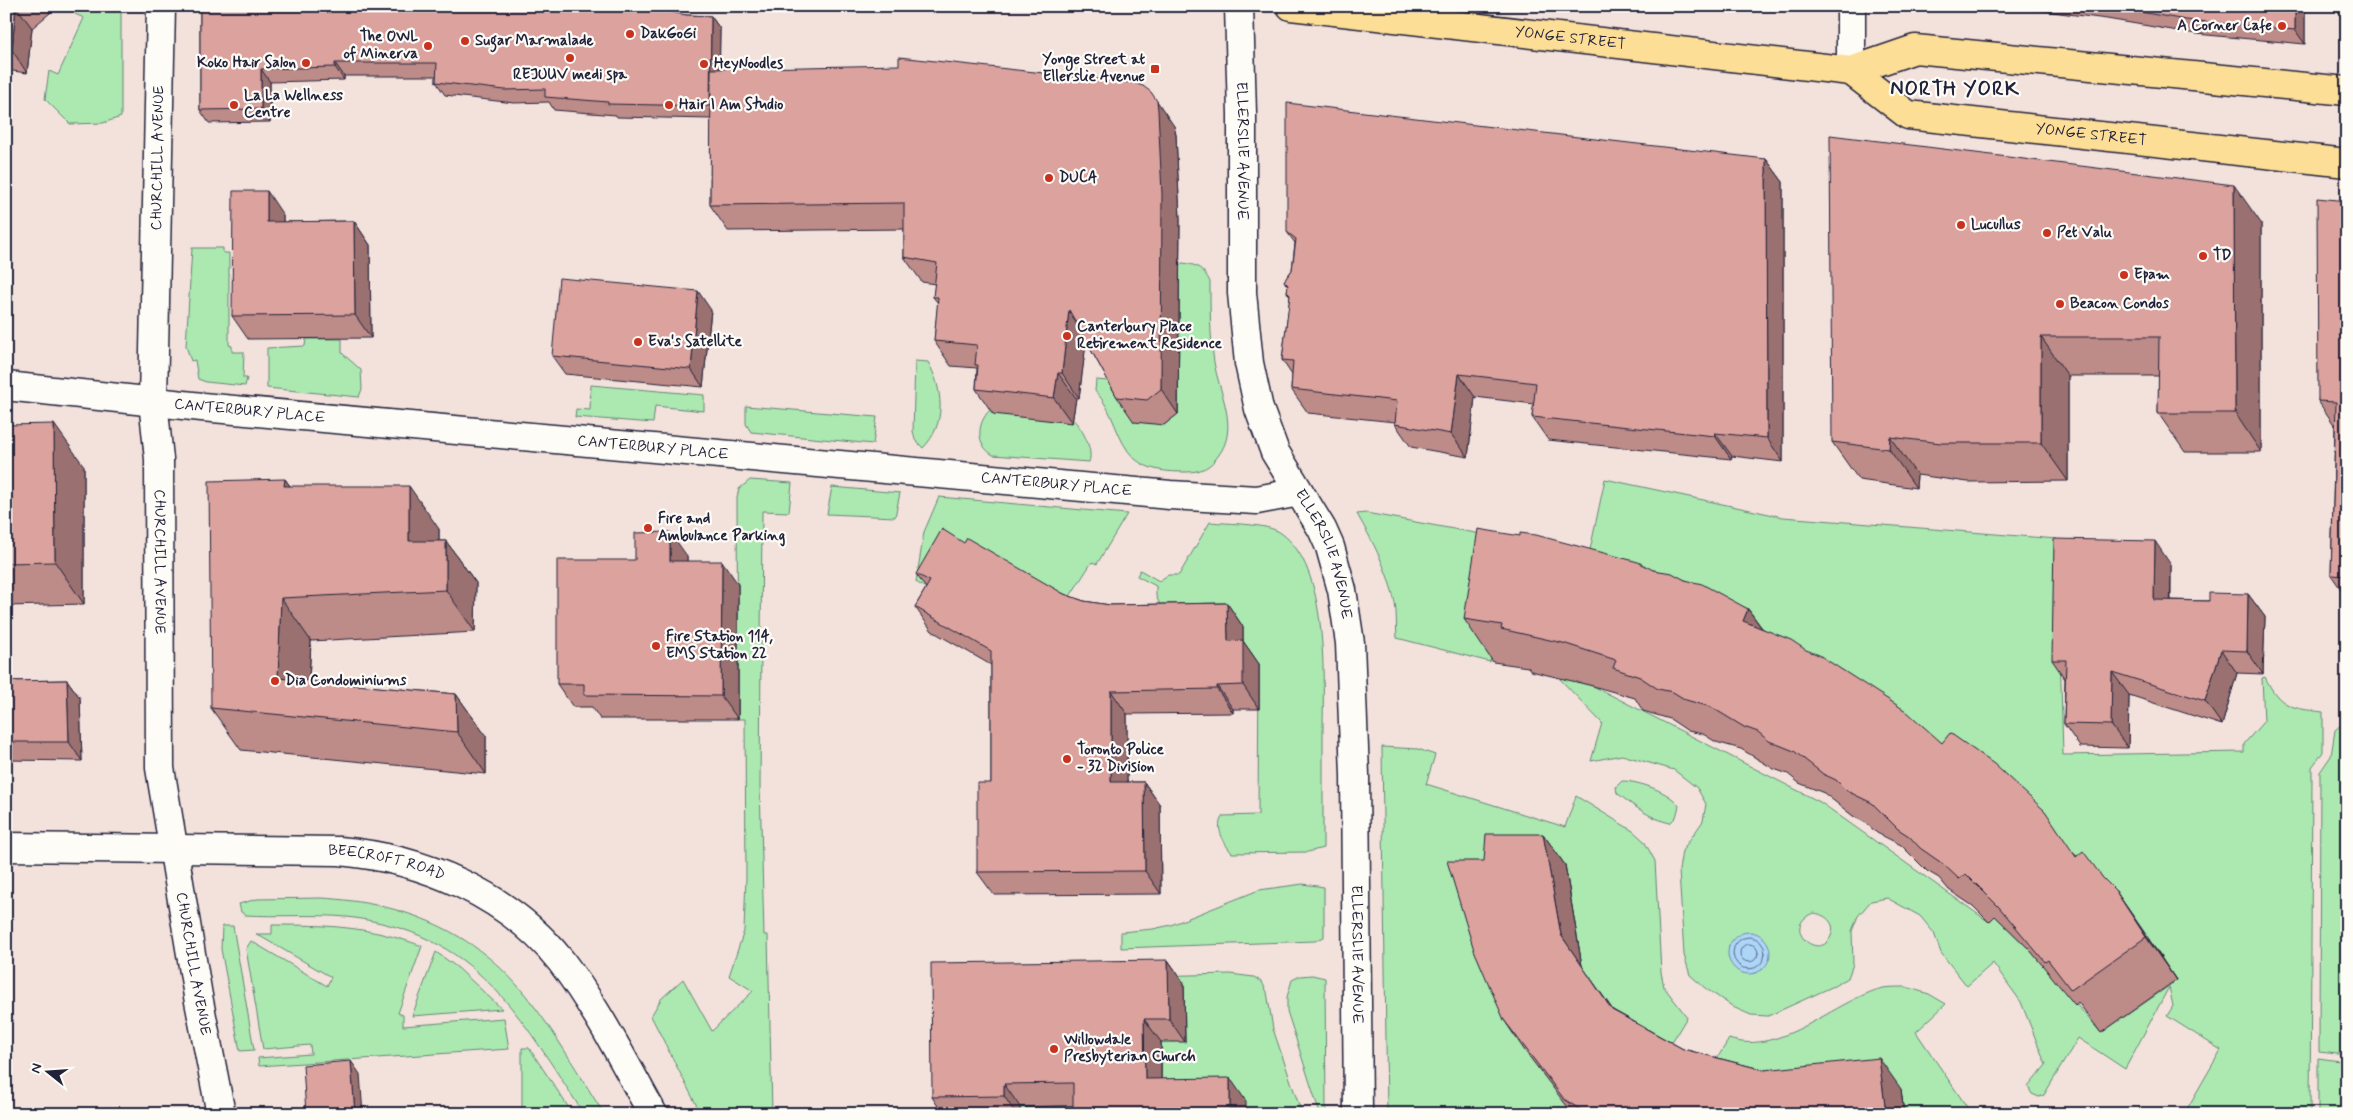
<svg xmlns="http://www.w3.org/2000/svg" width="2353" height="1120" viewBox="0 0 2353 1120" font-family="Mynerve,sans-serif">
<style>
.green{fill:#abe9b0;stroke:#668676;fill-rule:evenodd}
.water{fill:#add5f7;stroke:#758dac}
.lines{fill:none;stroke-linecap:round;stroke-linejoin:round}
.shore{stroke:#5a6a86;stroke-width:1}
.street-casing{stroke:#22223b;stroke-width:31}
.secondary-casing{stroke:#22223b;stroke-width:31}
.primary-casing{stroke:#22223b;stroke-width:31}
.street{stroke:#fdfcf7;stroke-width:28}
.secondary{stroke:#fdfcf7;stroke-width:28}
.primary{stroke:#fdde96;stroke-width:28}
.wall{fill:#bd8b88;stroke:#22223b}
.shaded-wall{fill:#9a716f;stroke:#22223b}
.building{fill:#dca29e;stroke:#22223b}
.poi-dot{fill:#c8321e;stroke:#fdfcf7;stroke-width:2}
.labels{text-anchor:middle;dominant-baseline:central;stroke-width:4.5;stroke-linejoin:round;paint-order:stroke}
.poi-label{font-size:15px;font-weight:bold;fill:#22223b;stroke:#fdfcf7;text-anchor:start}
.street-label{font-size:15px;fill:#22223b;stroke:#fdfcf7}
.district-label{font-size:20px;font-weight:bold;letter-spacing:1px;fill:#22223b;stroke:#fdfcf7}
</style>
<rect width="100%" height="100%" fill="#f3e1dc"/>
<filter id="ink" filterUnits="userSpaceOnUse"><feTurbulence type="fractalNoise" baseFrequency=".02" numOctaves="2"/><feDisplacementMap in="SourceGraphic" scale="10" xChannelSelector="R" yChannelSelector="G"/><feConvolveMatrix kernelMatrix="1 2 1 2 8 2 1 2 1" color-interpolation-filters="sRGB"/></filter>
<g filter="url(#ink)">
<!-- green -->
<g class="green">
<polygon points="78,6 121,6 121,117 103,123 70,124 45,99 49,71 58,75 84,18 75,14"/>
<polygon points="192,248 223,248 223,253 229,253 229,345 232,346 232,352 244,352 243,378 247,378 245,386 206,382 198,379 195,360 191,361 186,346"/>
<path d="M1182,263C1197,264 1204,269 1210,282C1210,308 1210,335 1214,362C1219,393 1240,428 1218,456C1210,468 1200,472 1186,472C1168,472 1149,471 1135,459C1115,440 1115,411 1095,391L1096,380L1120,382L1164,425L1178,414L1179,268Z"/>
<polygon points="306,339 342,339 342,353 361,370 362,389 359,397 267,388 267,348 305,346"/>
<path d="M915,361L928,362C943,389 947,424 923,448L915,440L913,431Z"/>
<polygon points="591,385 704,395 704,411 655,406 653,423 575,417 576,409 590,410"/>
<polygon points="746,406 877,417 873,444 751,432 746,424"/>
<path d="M990,410L1070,417C1081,425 1094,449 1089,462L993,455C975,444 977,423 990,410Z"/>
<path d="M1605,479L1783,517L2057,539L2063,755L2244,752V744L2264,721L2262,678L2265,677C2280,708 2292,708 2323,712V752L2312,767V776L2310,1114H2184L2221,1050L2167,1016L2173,1006L2169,987L2125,1069L2078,1038L2044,1095L2039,1097L2032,1094L2028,1087L2046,1065L2021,1002L1993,963L1967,986L1941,953L1934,933L1920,916L1887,898L1871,901L1858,916L1852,931L1853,964L1848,978L1834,986L1768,1016L1751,1015L1735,1008L1705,988L1690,975L1684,955L1679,870L1682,851L1703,821L1706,804L1697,788L1674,770L1622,755L1591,761L1602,723L1558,677L1593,686L1820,802L1989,922L1995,916L2029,949L2101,1033L2169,986L2175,980L1583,583ZM1813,913C1825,914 1837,923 1831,936C1820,963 1779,928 1813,913ZM1729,946L1763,969C1743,980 1727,969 1729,946Z"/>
<polygon points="750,480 792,483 789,512 762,511 760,786 764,935 768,935 772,1114 701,1114 651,1016 661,999 683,979 712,1031 753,991 729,976 744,931 746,877 745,719 738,719 737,497 739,489"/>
<polygon points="832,487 900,493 895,517 827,514"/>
<polygon points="939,497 1127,514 1097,564 1092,562 1063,607 934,593 916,582 924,532"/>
<path d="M1366,513L1492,536L1505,563L1490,662L1397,638C1396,626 1397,614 1395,603C1388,570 1373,542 1357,514Z"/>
<path d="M1210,522C1228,524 1267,523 1281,533C1330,568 1323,680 1323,734C1323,772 1323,810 1323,848L1308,852L1232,853C1224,844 1214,826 1223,816L1258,815L1259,664L1160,605L1156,596V586L1137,576L1140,570L1159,581L1168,575H1179Z"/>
<polygon points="2347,720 2347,1055 2319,1052 2320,772 2331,756 2335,730"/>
<polygon points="1382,747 1418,749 1435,755 1426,784 1565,827 1576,796 1633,831 1644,841 1655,861 1661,972 1664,987 1687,1017 1663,1057 1634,1041 1582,966 1565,865 1573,1114 1387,1114"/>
<path d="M1622,781C1638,781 1671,792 1679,806L1676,817L1670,823C1651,819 1632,805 1617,793L1616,787Z"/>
<polygon points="1303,884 1324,887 1324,937 1315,941 1121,948 1121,932 1153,929 1171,925 1259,890"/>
<path d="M322,898C404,903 474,930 527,997C556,1033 579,1075 604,1114H584C519,1015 477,932 347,917C313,914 279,917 245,915L241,912L239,904L257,899Z"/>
<path d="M272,925C329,925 367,926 422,946L398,1013L403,1015V1026L504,1018L509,1049L259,1066L258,1058L311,1054L310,1045L263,1049L246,949L251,941L327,986L331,977L256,934H272Z"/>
<polygon points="222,926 233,926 254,1050 240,1051 221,949"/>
<polygon points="436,952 458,968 502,1009 412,1016"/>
<polygon points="1230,974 1254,977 1262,982 1267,992 1273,1029 1302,1114 1246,1114 1245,1101 1161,1102 1161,1042 1111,977"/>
<polygon points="1312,975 1325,978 1326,1114 1320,1114 1287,1011 1287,997 1292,980 1300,976"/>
<path d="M1906,987L1929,994L1946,1004L1916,1032L1969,1110L1970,1114H1904L1900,1089L1704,1080L1729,1039C1781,1057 1835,1000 1883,988C1890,987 1899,987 1906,987Z"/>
<polygon points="522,1048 529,1048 573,1114 522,1114"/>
<polygon points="2318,1058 2347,1062 2347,1114 2318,1114"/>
<polygon points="1089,1106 1089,1114 1020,1114 1020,1107"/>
</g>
<!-- water -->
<circle class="water" cx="1749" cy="953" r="21"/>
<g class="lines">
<!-- shore -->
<g class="shore">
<circle cx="1749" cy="953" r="16"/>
<circle cx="1749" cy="953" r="9"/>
</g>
<defs>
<g id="street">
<path id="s1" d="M161,6L153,401L159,459L160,768L198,996L221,1114"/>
<path id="s2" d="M1239,6L1242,114V293L1249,363L1259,409L1275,452L1322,529L1330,547L1342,590L1350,643L1355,775L1358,1114"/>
<polyline points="1851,71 1851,6"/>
<path id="s3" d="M6,386L202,407L1170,495L1257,500L1299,492"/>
</g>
<g id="secondary">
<path id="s4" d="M6,847L339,851C422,858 508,894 561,961C597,1008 624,1062 653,1114"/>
</g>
<g id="primary">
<path id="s5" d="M1291,6L1851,71L1915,49L2347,91"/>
<path id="s6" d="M1851,71L1908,115L2347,163"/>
</g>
</defs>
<!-- street casing -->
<use href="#street" class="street-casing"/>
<!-- secondary casing -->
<use href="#secondary" class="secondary-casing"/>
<!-- primary casing -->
<use href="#primary" class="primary-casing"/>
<!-- street -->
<use href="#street" class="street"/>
<!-- secondary -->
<use href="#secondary" class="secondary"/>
<!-- primary -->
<use href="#primary" class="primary"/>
</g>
<!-- wall -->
<g class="wall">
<polygon points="6,6 51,6 50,13 32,28 27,73 6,70"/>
<polygon points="200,6 686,15 711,16 720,29 719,69 1174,126 1176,135 1180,219 1178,414 1164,425 1134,422 1117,397 1086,341 1079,398 1076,398 1072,423 993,414 976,389 977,368 951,366 934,341 938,303 933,297 935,284 922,282 904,257 904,229 728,231 710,205 711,119 617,117 616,115 554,110 549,102 514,103 445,95 436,82 436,76 344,76 344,80 270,82 270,122 209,123 200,110"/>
<polygon points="2005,6 2305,6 2305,44 2196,34 2107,19"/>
<polygon points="1766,159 1783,182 1783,462 1732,456 1731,459 1548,440 1532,417 1534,404 1475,397 1468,457 1411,447 1395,424 1395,422 1308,413 1291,389 1292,375 1282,360 1290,297 1287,292 1288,287 1284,281 1292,270 1295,243 1287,232"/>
<polygon points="2347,201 2347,598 2331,575 2335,426 2318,401"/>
<polygon points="283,215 283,222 354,221 370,245 371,338 248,339 232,316"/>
<polygon points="2261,223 2261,452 2185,452 2158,413 2159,376 2068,376 2068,481 1968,482 1917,475 1916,488 1859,480 1832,442"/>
<polygon points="711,310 703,387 565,374 552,356"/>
<polygon points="6,425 84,466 84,604 6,606"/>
<polygon points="285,479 290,486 439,529 439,541 446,541 476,583 475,632 311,641 309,681 456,694 486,736 486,774 241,750 211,708"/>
<polygon points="964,543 1064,594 1084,601 1110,605 1227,603 1243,627 1243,641 1259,664 1259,709 1233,709 1233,713 1127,714 1127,782 1144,782 1160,805 1161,894 994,895 977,872 991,783 991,665 932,631 915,607 926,588 916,574"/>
<polygon points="687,556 687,561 738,584 738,719 600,719 592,707 573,707 557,684 635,560"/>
<polygon points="2171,565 2171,600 2209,601 2248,594 2265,617 2263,674 2237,673 2222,725 2129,695 2128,748 2080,747 2064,724 2065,679 2052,660"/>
<polygon points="1653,570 1685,580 1748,609 1762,628 1942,743 2103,878 2115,890 2144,932 2176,980 2101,1033 2078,1002 2075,1005 2029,949 1995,916 1989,922 1973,906 1949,890 1939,878 1927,871 1901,845 1877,833 1866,823 1853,816 1824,793 1799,783 1788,774 1774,769 1741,749 1716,742 1703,734 1688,731 1670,719 1643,711 1635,698 1593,686 1531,671 1528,667 1493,662 1464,619"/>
<polygon points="67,680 80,698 82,761 6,760 6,681"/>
<polygon points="1543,834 1565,865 1582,966 1613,1010 1683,1049 1764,1070 1901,1089 1904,1114 1573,1114 1525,1051 1504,1020 1484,861"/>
<polygon points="1168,960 1184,983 1185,1042 1161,1042 1161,1079 1246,1101 1020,1107 1020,1114 943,1114 932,1097"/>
</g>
<!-- shaded-wall -->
<g class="shaded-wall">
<polygon points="16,6 32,28 27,73 12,50"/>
<polygon points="45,6 51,6 50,13"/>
<polygon points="2295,6 2305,6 2305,44 2295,30"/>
<polygon points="711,16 720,29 719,119 710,106"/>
<polygon points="335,63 344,76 344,80 335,67"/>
<polygon points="261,69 270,82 270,122 261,109"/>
<polygon points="1157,101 1174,126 1176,135 1180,219 1178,414 1161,389"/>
<polygon points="1766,159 1783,182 1783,462 1767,438"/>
<polygon points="2234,185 2261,223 2261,452 2235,413"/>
<polygon points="267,191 283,215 283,245 267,222"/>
<polygon points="354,221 370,245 371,338 355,315"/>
<polygon points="698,291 711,310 703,387 691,369"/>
<polygon points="1069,310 1087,336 1079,398 1062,373"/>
<polygon points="2041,337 2068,376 2068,481 2041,443"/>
<polygon points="1058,373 1076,398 1072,423 1054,398"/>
<polygon points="1459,374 1475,397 1468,457 1451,434"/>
<polygon points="54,424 84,466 84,604 55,562"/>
<polygon points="1715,433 1732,456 1731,459 1715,436"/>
<polygon points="1890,437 1917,475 1916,488 1889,449"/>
<polygon points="285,479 315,522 284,486"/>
<polygon points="409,486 439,529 439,584 409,541"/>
<polygon points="670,532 687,556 687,584 670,561"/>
<polygon points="446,541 476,583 475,632 446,590"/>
<polygon points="2155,541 2171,565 2170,623 2154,600"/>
<polygon points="722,561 738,584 738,719 721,696"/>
<polygon points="2248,594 2265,617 2263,674 2247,651"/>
<polygon points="281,598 311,641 307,717 278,678"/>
<polygon points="1227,603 1243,627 1243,641 1259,664 1259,709 1243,685 1228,641"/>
<polygon points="1748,609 1778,651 1743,621"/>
<polygon points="2221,650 2237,673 2222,725 2205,701"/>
<polygon points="2112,672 2129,695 2128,748 2111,725"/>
<polygon points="67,680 80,698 82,761 69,742"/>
<polygon points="1217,686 1233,709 1233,713 1217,689"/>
<polygon points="1111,691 1127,714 1127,805 1111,782"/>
<polygon points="456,694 486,736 486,774 457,732"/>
<polygon points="1144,782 1160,805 1161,894 1145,871"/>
<polygon points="1543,834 1565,865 1582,966 1561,935"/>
<polygon points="2115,890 2144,932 2176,980 2146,937"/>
<polygon points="1168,960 1184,983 1185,1042 1169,1019"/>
<polygon points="1144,1019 1161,1042 1161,1102 1145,1079"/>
<polygon points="1879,1058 1901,1089 1904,1114 1886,1114"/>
<polygon points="351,1061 360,1074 363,1114 355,1114"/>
<polygon points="1230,1078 1246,1101 1246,1114 1230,1114"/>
<polygon points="1004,1084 1020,1107 1020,1114 1016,1114 1004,1096"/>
</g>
<!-- building -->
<g class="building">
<polygon points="6,6 16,6 12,50 6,50"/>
<polygon points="200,6 640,6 686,15 711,16 710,106 608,104 608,102 545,97 545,89 505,90 436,82 437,63 335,63 335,67 261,69 261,109 200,110"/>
<polygon points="2106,6 2295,6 2295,30 2186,20"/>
<polygon points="899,57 1134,83 1143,86 1151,92 1157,101 1158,110 1162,194 1161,389 1147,400 1117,397 1069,310 1062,373 1058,373 1054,398 976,389 978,365 975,365 977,345 934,341 938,297 933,297 937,263 904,257 904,203 710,205 711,69 899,65"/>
<polygon points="1287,103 1766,159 1767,438 1715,433 1715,436 1532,417 1536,383 1459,374 1451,434 1395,424 1397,401 1291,389 1293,361 1282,360 1290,295 1287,292 1288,285 1284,281 1292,270 1296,239 1287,232"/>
<polygon points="1830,135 2234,185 2235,413 2158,413 2159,337 2041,337 2041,443 1941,443 1890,437 1889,449 1832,442"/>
<polygon points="233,191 267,191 267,222 354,221 355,315 232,316"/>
<polygon points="2317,198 2347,201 2347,576 2331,575 2336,402 2318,401"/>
<polygon points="559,278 698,291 691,369 552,356"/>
<polygon points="54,424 55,562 6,563 6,425"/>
<polygon points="285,479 284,486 409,486 409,541 446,541 446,590 281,598 278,678 456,694 457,732 211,708 209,481"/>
<polygon points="942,529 964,543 967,538 1064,594 1084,601 1110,605 1227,603 1228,641 1243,640 1243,685 1217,686 1217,689 1111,691 1111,782 1144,782 1145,871 977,872 977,783 991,783 991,651 915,607 930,581 916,574"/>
<polygon points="1478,529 1520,536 1520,533 1536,535 1638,562 1653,570 1672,573 1685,580 1702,584 1748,609 1743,621 1791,640 1806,650 1819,655 1906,711 1942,743 1950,733 1994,764 2045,811 2076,857 2083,851 2103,878 2115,890 2146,937 2071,990 2048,960 2045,962 1999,907 1966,874 1959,879 1943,864 1920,848 1909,836 1898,829 1872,803 1847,791 1836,780 1823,774 1794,751 1769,741 1758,732 1744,727 1711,707 1686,700 1673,692 1658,689 1640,677 1613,668 1616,660 1563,643 1501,629 1502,625 1464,619"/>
<polygon points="670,532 670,561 722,561 721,696 584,695 584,684 557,684 557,560 635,560 635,533"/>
<polygon points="2054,539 2155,541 2154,600 2209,601 2209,593 2248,594 2247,651 2221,650 2205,701 2112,672 2111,725 2064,724 2066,660 2052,660"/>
<polygon points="67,680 69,742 6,742 6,681"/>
<polygon points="1486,834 1543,834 1561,935 1612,1010 1683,1049 1764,1070 1879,1058 1886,1114 1587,1114 1564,1099 1504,1020 1474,950 1447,861 1484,861"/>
<polygon points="1168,960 1169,1019 1144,1019 1145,1079 1230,1078 1230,1114 1073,1114 1073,1083 1004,1084 1004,1096 932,1097 931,963"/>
<polygon points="351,1061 355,1114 306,1114 303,1065"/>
</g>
</g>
<!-- markers -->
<g class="poi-dot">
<circle cx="2282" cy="26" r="5"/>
<circle cx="630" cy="34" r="5"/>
<circle cx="465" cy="41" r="5"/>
<circle cx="428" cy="46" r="5"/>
<circle cx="570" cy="58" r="5"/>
<circle cx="306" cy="63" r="5"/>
<circle cx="704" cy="64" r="5"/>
<rect x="1150" y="64" width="10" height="10" rx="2.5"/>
<circle cx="234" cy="105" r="5"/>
<circle cx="669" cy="105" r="5"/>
<circle cx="1049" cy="178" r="5"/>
<circle cx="1961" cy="225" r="5"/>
<circle cx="2047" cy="233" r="5"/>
<circle cx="2203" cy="256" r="5"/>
<circle cx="2124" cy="275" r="5"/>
<circle cx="2060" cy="304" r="5"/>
<circle cx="1067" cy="336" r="5"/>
<circle cx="638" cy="342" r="5"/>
<circle cx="648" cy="528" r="5"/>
<circle cx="656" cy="646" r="5"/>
<circle cx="275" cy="681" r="5"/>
<circle cx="1067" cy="759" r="5"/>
<circle cx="1054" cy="1049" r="5"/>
</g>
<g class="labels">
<!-- poi labels -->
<g class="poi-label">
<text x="2272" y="26" text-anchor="end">A Corner Cafe</text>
<text x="640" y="34">DakGoGi</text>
<text x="418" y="37" text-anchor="end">The OWL<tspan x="418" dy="17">of Minerva</tspan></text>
<text x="475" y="41">Sugar Marmalade</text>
<text x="1145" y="60" text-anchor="end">Yonge Street at<tspan x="1145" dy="17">Ellerslie Avenue</tspan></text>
<text x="296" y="63" text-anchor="end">Koko Hair Salon</text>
<text x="714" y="64">HeyNoodles</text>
<text x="570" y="75" text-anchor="middle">REJUUV medi spa</text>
<text x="244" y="96">La La Wellness<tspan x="244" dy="17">Centre</tspan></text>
<text x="679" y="105">Hair I Am Studio</text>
<text x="1059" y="178">DUCA</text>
<text x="1971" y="225">Lucullus</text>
<text x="2057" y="233">Pet Valu</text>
<text x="2213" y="256">TD</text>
<text x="2134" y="275">Epam</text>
<text x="2070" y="304">Beacon Condos</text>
<text x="1077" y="327">Canterbury Place<tspan x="1077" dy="17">Retirement Residence</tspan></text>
<text x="648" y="342">Eva's Satellite</text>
<text x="658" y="519">Fire and<tspan x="658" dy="17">Ambulance Parking</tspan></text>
<text x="666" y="637">Fire Station 114,<tspan x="666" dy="17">EMS Station 22</tspan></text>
<text x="285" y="681">Dia Condominiums</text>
<text x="1077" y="750">Toronto Police<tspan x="1077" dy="17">- 32 Division</tspan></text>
<text x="1064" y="1040">Willowdale<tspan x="1064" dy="17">Presbyterian Church</tspan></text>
</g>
<!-- street labels -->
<g class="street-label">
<text stroke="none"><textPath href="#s5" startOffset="281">YONGE STREET</textPath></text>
<text stroke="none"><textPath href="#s6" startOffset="256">YONGE STREET</textPath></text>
<text stroke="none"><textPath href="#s2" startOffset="145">ELLERSLIE AVENUE</textPath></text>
<text transform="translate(158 158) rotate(-89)">CHURCHILL AVENUE</text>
<text stroke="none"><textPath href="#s3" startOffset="245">CANTERBURY PLACE</textPath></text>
<text stroke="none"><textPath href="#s3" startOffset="650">CANTERBURY PLACE</textPath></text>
<text stroke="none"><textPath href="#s3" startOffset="1055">CANTERBURY PLACE</textPath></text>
<text stroke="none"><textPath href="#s2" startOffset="565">ELLERSLIE AVENUE</textPath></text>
<text stroke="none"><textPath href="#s1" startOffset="556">CHURCHILL AVENUE</textPath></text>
<text stroke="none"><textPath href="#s4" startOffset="382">BEECROFT ROAD</textPath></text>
<text stroke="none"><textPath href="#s2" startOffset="970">ELLERSLIE AVENUE</textPath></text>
<text stroke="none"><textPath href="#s1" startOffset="961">CHURCHILL AVENUE</textPath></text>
</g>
<!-- district labels -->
<g class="district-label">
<text x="1955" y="89">NORTH YORK</text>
</g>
</g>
<!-- margin -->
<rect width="2353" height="1120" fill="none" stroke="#fdfcf7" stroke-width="25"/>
<rect x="12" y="12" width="2328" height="1095" fill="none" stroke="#22223b" stroke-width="2" filter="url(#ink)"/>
<!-- north arrow -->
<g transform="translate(48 1072) rotate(287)" stroke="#fdfcf7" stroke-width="4" paint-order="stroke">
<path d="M0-4L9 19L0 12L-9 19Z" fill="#22223b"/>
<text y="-8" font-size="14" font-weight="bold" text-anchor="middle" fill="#22223b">N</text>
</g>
</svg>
